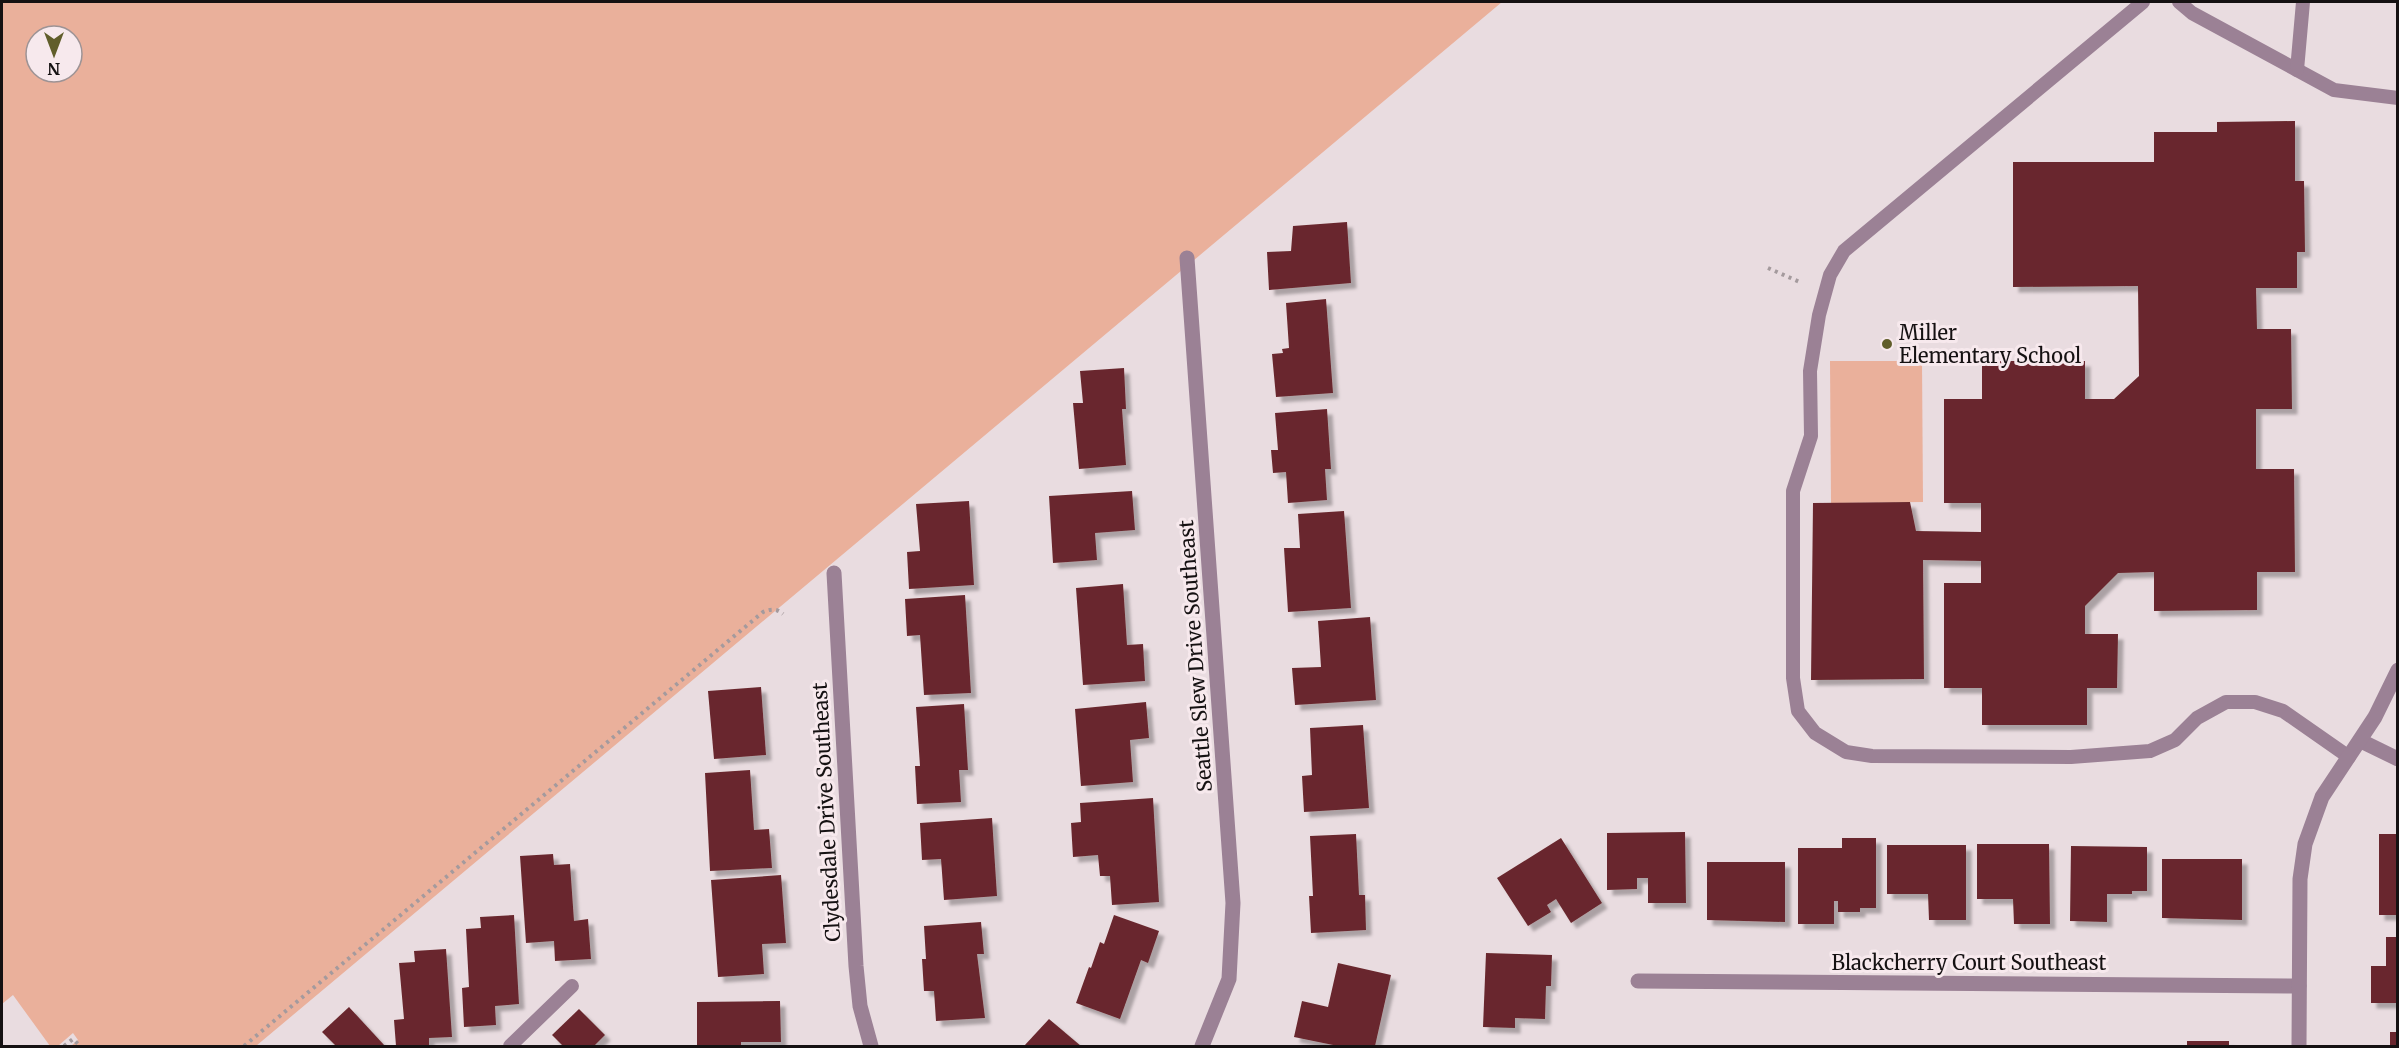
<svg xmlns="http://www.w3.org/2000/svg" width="2399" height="1048" viewBox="0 0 2399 1048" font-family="Merriweather,serif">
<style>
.green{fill:#eab09b;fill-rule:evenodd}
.building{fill:#69282d;filter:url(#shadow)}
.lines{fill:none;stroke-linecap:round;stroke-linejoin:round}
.path{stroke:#a49a9d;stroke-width:4;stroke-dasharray:3 4.5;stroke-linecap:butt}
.service{stroke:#9b8195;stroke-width:14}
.minor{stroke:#9b8195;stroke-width:15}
.poi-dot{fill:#615e2b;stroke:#f7e9ed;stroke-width:2}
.labels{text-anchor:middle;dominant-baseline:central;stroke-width:6;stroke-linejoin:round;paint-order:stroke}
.poi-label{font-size:20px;fill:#151112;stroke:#f7e9ed;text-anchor:start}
.street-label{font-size:20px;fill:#151112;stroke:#f7e9ed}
</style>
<defs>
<filter id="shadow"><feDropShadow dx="5.5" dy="5.5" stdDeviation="1.5" flood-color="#0004"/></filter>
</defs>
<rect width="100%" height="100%" fill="#e9dce0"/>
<!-- green -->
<g class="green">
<path d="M2,2H1502L256,1046H71L78,1040L73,1033L58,1046H50L13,995L2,1004ZM36,36H72V72H36Z"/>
<polygon points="1830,361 1922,361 1923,502 1831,503"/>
</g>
<!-- building -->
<g class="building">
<polygon points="2295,121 2295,181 2304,181 2305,252 2297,252 2297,288 2256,288 2257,329 2291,329 2292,409 2256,409 2256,469 2294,469 2295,572 2257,572 2257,610 2154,611 2154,572 2118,573 2085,606 2085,634 2118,634 2117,688 2087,688 2087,725 1982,725 1982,688 1944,688 1944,583 1981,583 1981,561 1923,560 1924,679 1811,680 1813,503 1910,502 1916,531 1981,532 1981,503 1944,503 1944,399 1982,399 1982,361 2085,361 2085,399 2114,399 2139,376 2138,286 2013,287 2013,162 2154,162 2154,132 2217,132 2217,122"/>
<polygon points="1347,222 1351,283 1269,290 1267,252 1291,251 1293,226"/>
<polygon points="1326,299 1333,393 1276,397 1272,354 1283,353 1282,349 1289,348 1286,303"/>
<polygon points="1124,368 1126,409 1122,409 1126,465 1079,469 1073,403 1083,403 1080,371"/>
<polygon points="1327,409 1331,469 1325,469 1327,500 1288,503 1286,472 1273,473 1271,450 1278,450 1275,413"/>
<polygon points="1132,491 1135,530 1095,533 1097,560 1053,563 1049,496"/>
<polygon points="969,501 974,585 909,589 907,552 920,551 916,504"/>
<polygon points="1344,511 1351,608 1288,612 1284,548 1300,548 1298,514"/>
<polygon points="1123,584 1127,645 1143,644 1145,681 1083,685 1076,588"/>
<polygon points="965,595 971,693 924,695 920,635 907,636 905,599"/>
<polygon points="1370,617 1376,700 1295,705 1292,668 1321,667 1318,621"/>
<polygon points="761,687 766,755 714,759 708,691"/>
<polygon points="1146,702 1149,738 1130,740 1133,782 1081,786 1075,709"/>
<polygon points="964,704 968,770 959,770 961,802 917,804 915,766 920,766 916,707"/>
<polygon points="1363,725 1369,808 1304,812 1302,776 1312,775 1310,728"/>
<polygon points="750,770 754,830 769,829 772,868 710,871 705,773"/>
<polygon points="1153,798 1159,902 1112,905 1110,876 1100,876 1098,855 1073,857 1071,823 1081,822 1080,803"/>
<polygon points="992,818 997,896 944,900 941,859 922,860 920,823"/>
<polygon points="1685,832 1686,903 1648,903 1648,878 1637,878 1637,889 1607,890 1607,833"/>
<polygon points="1356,834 1359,895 1365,895 1366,930 1311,933 1309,896 1313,896 1310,836"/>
<rect x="2379" y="834" width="19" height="81"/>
<polygon points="1561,838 1602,903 1571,923 1556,899 1547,905 1551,912 1528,926 1497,878"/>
<polygon points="1842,838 1876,838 1876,908 1860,908 1860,912 1838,912 1838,901 1834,901 1834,924 1798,924 1798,848 1842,848"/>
<polygon points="1977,844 2049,844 2050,924 2014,924 2013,899 1977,899"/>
<polygon points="1887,845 1966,845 1966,920 1929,920 1928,894 1887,894"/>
<polygon points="2071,846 2147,847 2147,891 2132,891 2132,894 2107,894 2107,922 2070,921"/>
<polygon points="553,854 554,865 570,864 574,921 588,919 591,959 555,961 554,941 526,943 520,856"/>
<polygon points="2162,859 2242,859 2242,920 2162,918"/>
<polygon points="1707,862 1785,862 1785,922 1707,920"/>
<polygon points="781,875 786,943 762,944 764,974 718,977 711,880"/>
<polygon points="514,915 519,1004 495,1006 496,1025 464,1027 462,988 469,987 466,929 481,928 480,917"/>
<polygon points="1114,915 1159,931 1148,963 1141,960 1120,1019 1076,1003 1089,967 1091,968 1100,942 1104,944"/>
<polygon points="981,922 984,954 977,954 985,1018 936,1021 934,991 924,991 922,959 926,959 924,926"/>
<polygon points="2386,937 2398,937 2398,1003 2371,1003 2371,966 2386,966"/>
<polygon points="446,949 452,1037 429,1038 429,1046 396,1046 394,1020 404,1019 399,963 415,962 414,951"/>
<polygon points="1486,953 1552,955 1551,986 1546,986 1545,1019 1515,1018 1515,1028 1483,1027"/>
<polygon points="1338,963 1391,975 1375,1046 1338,1046 1294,1037 1302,1001 1328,1007"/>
<polygon points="780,1001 781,1042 741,1042 741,1046 697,1046 697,1002"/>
<polygon points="349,1007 385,1046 336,1046 322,1032"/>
<polygon points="579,1009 605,1035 594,1046 563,1046 552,1035"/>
<polygon points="1049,1019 1081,1046 1024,1046"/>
<rect x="2390" y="1032" width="8" height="14"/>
<rect x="2187" y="1041" width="42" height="5"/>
</g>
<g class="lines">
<!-- path -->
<g class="path">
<polyline points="1768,268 1802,283"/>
<polyline points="64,1046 73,1039 80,1046"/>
<path d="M244,1046L763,612C771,609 776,608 783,614"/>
</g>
<!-- service -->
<g class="service">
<polyline points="2143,2 1844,251 1830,275 1819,315 1810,371 1811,436 1793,491 1793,678 1798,711 1815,733 1846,752 1872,756 2071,757 2150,751 2175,740 2197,718 2226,702 2255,702 2283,711 2349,757"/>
<polyline points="2179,2 2192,13 2334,90 2398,98"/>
<polyline points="2297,70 2303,2"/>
<polyline points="510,1046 572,986"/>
</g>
<!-- minor -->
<g class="minor">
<polyline points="1187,258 1233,903 1229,979 1202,1046"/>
<polyline points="834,573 856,966 860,1006 871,1046"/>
<polyline points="2361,741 2398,759"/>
<polyline points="1638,981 2299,986"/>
<polyline points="2299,1046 2300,879 2305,844 2322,797 2375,717 2398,670"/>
</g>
</g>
<!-- markers -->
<circle class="poi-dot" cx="1887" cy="344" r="6"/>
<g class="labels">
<!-- poi labels -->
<g class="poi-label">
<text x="1899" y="332">Miller<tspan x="1899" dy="23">Elementary School</tspan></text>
</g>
<!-- street labels -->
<g class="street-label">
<text transform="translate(1195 656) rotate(-94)">Seattle Slew Drive Southeast</text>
<text transform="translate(826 812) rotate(-93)">Clydesdale Drive Southeast</text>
<text x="1969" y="962">Blackcherry Court Southeast</text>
</g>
</g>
<!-- border -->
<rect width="2399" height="1048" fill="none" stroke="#151112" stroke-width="6"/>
<!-- north arrow -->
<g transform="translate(54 54) rotate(180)"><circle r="28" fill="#f7e9ed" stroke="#9d9395" stroke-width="1.5"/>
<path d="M0-4.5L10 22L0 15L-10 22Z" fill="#615e2b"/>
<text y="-9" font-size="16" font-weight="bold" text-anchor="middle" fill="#151112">N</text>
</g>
</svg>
